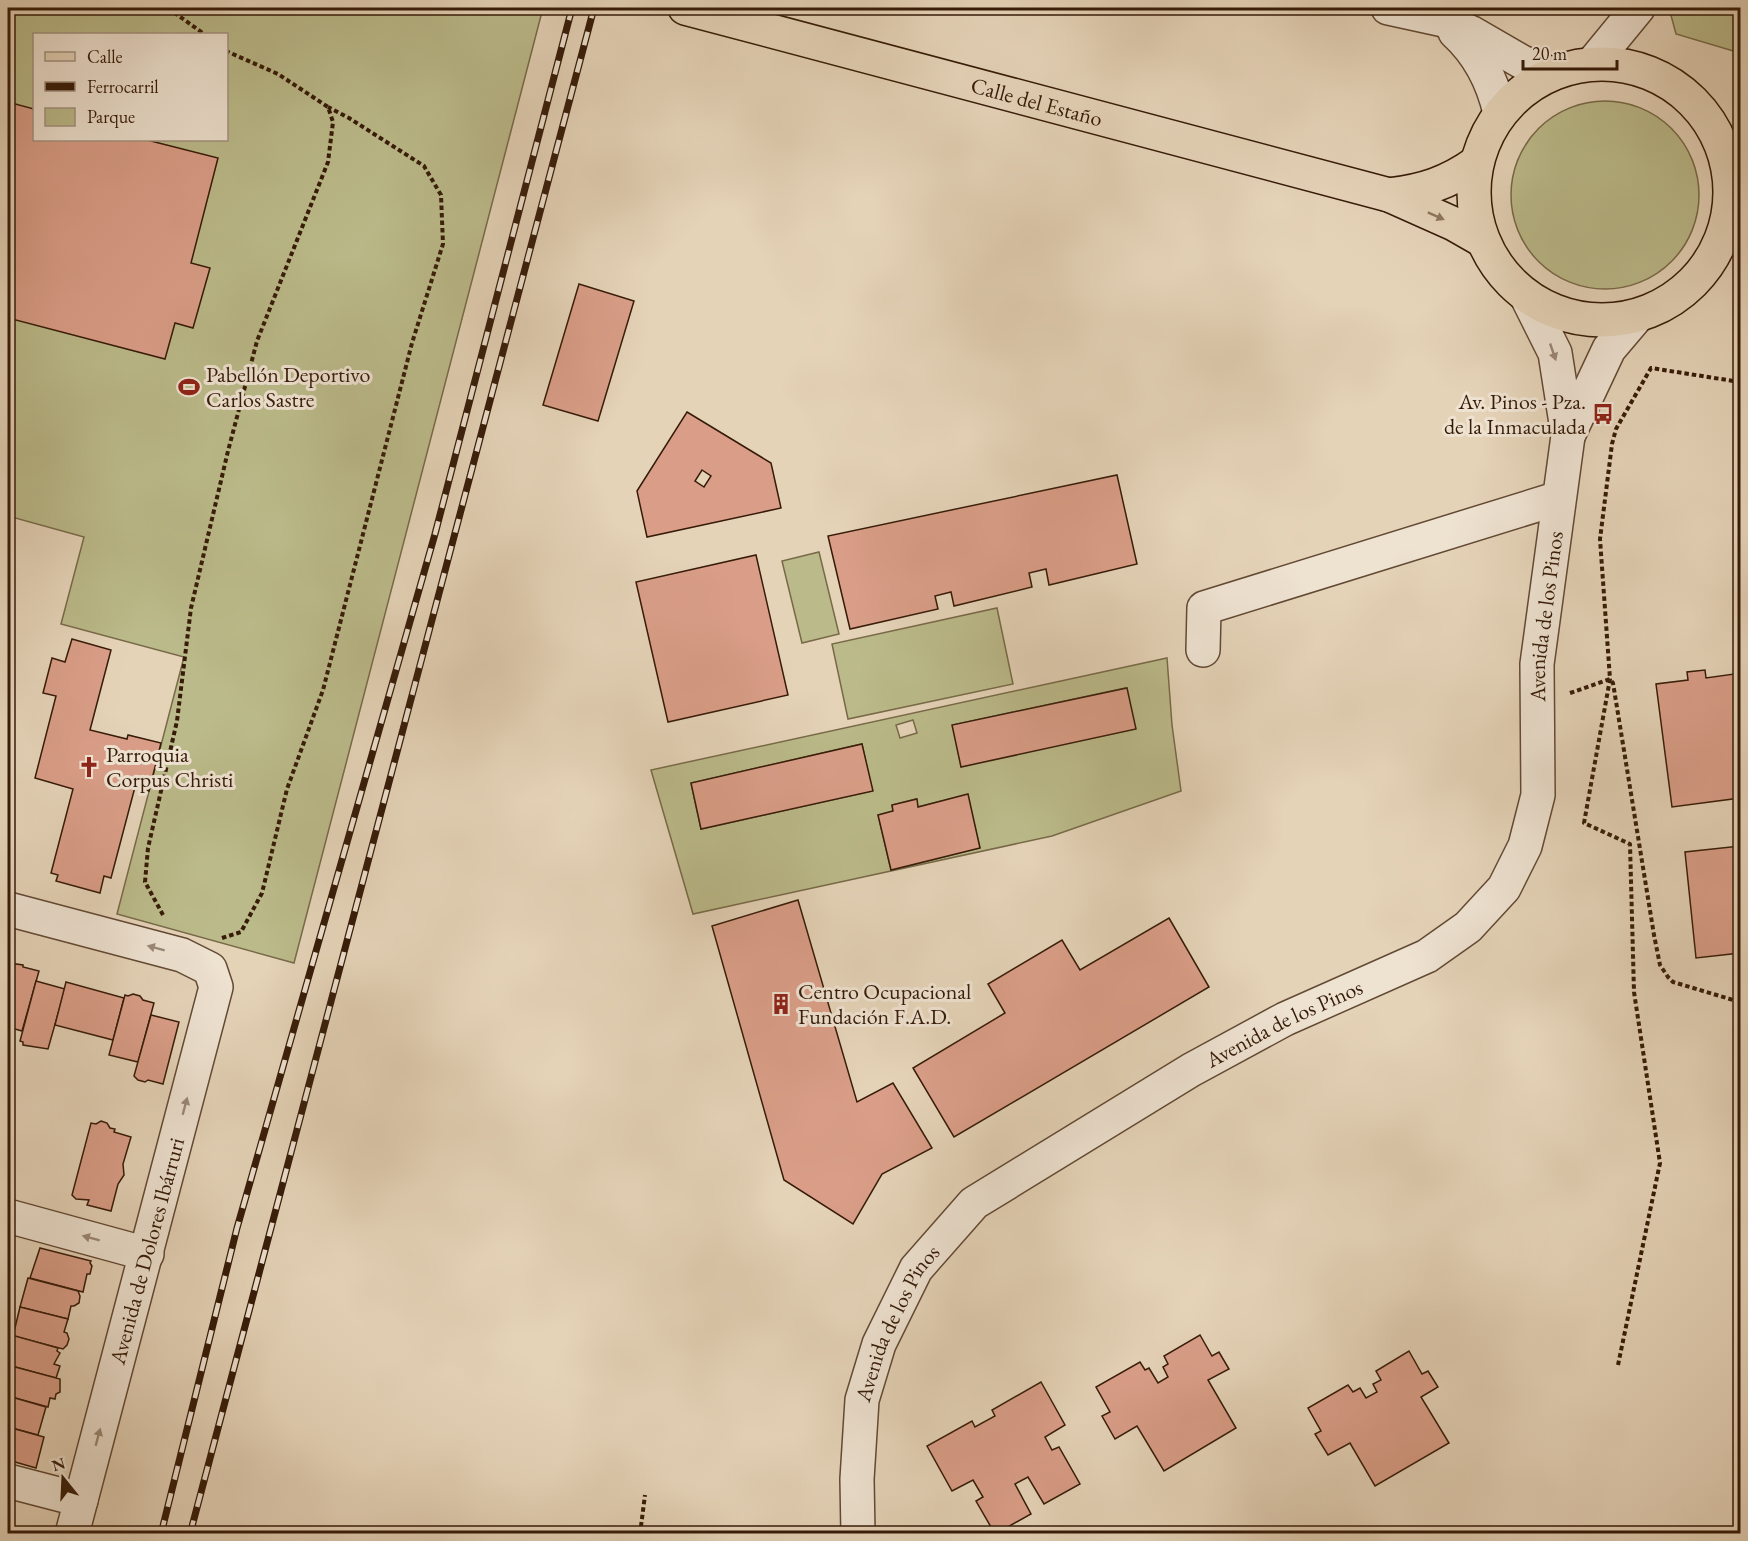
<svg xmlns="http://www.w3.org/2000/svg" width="1748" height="1541" viewBox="0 0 1748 1541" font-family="'EB Garamond',serif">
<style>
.green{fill:#bbba8a;stroke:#786a49;stroke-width:1.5;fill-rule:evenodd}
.building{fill:#da9e88;stroke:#361b08;stroke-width:1.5;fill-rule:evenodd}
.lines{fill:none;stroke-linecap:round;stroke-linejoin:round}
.minor-casing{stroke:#624934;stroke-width:36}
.major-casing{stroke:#361b08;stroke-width:36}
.path{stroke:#361b08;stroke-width:4;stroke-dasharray:4.5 3;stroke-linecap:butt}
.minor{stroke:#eee2d1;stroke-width:33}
.major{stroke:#e5d3b8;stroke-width:33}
.rail-casing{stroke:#361b08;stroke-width:7}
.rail{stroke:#eee2d1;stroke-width:4.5;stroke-dasharray:14;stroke-linecap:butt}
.oneway{fill:#8e7760}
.oneway2{fill:#9b8877}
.labels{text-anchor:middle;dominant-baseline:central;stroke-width:6;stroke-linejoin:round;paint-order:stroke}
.street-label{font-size:22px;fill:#361b08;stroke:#eee2d1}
.poi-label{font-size:22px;fill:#361b08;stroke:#eee2d1;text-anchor:start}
</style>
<rect width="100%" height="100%" fill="#e5d3b8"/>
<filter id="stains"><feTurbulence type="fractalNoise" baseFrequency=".00333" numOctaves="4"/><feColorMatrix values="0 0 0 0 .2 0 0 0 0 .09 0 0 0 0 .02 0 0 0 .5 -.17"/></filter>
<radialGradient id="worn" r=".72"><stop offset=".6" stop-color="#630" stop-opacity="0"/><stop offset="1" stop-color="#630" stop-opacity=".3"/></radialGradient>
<!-- green -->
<g class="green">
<path d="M8,8H543L294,963L117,914L184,657L61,624L84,537L8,516ZM34,34H226V140H34Z"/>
<polygon points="1669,8 1740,8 1740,53 1676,34"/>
<circle cx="1605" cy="195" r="94"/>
<polygon points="819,552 839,634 802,643 782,561"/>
<polygon points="997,608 1013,684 848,719 832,644"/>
<path d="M1167,658L1172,725L1181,791L1052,836L693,914L651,770ZM1126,688L1135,729L961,766L953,725ZM913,720L917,733L900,738L896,725ZM862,744L872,791L701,829L691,783ZM967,795L980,848L891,870L878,815L893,811L892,805L916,799L918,807Z"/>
</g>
<!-- building -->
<g class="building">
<polygon points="8,102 34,109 34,140 147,140 218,158 191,263 210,268 193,328 175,323 165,359 8,318"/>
<polygon points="579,284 634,301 598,421 543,405"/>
<path d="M687,412L771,463L781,508L647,537L637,491ZM702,470L711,476L704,487L695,481Z"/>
<polygon points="1117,475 1137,564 1049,585 1046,569 1029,573 1032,587 954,606 951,592 935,596 938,609 850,629 828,536"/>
<polygon points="756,555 788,695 668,722 636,582"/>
<polygon points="72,639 111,650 90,730 127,739 128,735 161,743 149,791 135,787 111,878 104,876 100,893 56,881 58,875 51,873 73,789 35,778 56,696 43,693 52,658 65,662"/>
<polygon points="1705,670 1706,678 1734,674 1740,722 1740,798 1672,807 1656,684 1688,680 1687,672"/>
<polygon points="1127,688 1136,729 961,767 952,725"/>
<polygon points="862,744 873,791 701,829 691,783"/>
<polygon points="968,794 980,848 891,870 878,815 893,811 892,805 917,799 918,807"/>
<polygon points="1740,846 1740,953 1696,958 1685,852"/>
<polygon points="798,900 857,1102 893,1083 932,1148 882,1174 853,1224 784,1180 712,926"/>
<polygon points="1169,918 1209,987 954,1137 913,1068 1005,1013 988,984 1062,940 1080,970"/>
<polygon points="9,963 23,965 23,967 39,971 22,1031 8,1027 8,971"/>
<polygon points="36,981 65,989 48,1049 23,1045 23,1042 20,1041"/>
<polygon points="66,982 124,998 113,1040 55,1025"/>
<polygon points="133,994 140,996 143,1000 154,1003 138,1062 109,1055 125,995 128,996"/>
<polygon points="151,1015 179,1022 163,1084 148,1080 145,1082 138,1080 134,1076"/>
<polygon points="101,1121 107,1123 110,1128 115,1129 114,1132 131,1137 123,1164 124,1175 118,1184 111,1211 87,1205 89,1200 76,1199 72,1195 91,1123 96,1124"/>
<polygon points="40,1248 91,1261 90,1263 92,1266 90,1274 87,1274 83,1292 30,1278"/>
<polygon points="28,1278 78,1291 80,1296 79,1303 74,1306 71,1306 68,1319 20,1307"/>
<polygon points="20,1307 68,1319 64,1332 67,1333 69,1339 67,1345 63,1349 13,1336"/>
<polygon points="8,1334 58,1348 57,1351 60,1353 54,1364 60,1366 56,1378 8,1365"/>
<polygon points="1200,1335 1212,1356 1219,1352 1229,1369 1208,1380 1236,1428 1164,1471 1137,1426 1115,1439 1102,1416 1110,1412 1096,1387 1140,1362 1145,1370 1149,1368 1158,1383 1168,1377 1163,1367 1168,1364 1164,1356"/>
<polygon points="1409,1351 1422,1374 1428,1371 1438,1387 1421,1397 1449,1443 1375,1486 1350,1443 1328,1455 1315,1434 1321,1431 1308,1408 1348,1385 1353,1392 1360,1388 1366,1398 1377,1392 1373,1384 1381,1380 1376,1371"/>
<polygon points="15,1367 60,1379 60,1392 56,1394 55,1399 50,1398 48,1407 8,1396 11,1382 9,1379"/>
<polygon points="1041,1382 1065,1425 1045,1437 1052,1450 1059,1447 1080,1484 1044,1504 1028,1477 1015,1484 1031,1514 995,1534 976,1501 983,1497 973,1480 952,1491 927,1446 972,1421 975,1427 995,1416 992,1410"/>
<polygon points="8,1396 46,1407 38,1435 8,1427"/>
<polygon points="8,1427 44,1437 36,1468 8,1460"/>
</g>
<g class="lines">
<defs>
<g id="minor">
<polyline points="1388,8 1443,20 1472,33 1522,62 1551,74"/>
<path d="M1455,32C1479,54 1493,82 1500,113"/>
<polyline points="1592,64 1638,8"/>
<polyline points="1568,436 1609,349 1637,316"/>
<polyline points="1203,650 1204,608 1559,498"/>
<polyline points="8,909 182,955 210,969 216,987 72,1534"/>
<polyline points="8,1216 147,1254"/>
<polyline points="8,1481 81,1500"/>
<path id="s1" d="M858,1534L857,1479L862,1400L879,1344L916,1269L974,1203L1191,1070L1285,1019L1427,956L1468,927L1504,888L1525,846L1538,795L1537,664L1568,436L1555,353L1528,299"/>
</g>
<g id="major">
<path id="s2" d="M685,8L1389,195L1454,224L1482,240"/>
<circle cx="1602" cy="192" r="128"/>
<path d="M1389,195C1423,191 1448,183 1476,163"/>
</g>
</defs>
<!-- minor casing -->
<use href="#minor" class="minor-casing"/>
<!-- major casing -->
<use href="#major" class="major-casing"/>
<!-- path -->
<g class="path">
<polyline points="168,8 204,34"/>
<polyline points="1570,693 1610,679 1613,683 1654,935 1660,965 1668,977 1673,982 1740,1002"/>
<polyline points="163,915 145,882 148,848 177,721 191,608 228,451 257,341 328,162 333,122 328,107 278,74 226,51"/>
<polyline points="222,938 241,932 262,893 287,789 323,690 412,343 443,244 441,195 424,166 349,118 328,107"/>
<polyline points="1618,1365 1660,1163 1634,992 1630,844 1584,823 1610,679 1600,539 1612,444 1616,429 1651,368 1740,382"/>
<polyline points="640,1534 645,1495"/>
</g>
<!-- minor -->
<use href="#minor" class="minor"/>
<!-- major -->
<use href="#major" class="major"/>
<defs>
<g id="rail">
<polyline points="161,1534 237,1228 435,534 572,8"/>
<polyline points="190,1534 594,8"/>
</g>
</defs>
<!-- rail casing -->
<use href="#rail" class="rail-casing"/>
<!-- rail -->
<use href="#rail" class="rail"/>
</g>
<!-- one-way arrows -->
<defs><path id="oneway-solid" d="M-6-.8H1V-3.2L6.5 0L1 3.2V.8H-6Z" transform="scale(1.5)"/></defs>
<use class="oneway" href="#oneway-solid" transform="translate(1436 216) rotate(24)"/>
<g class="oneway2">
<use href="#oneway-solid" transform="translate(1553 352) rotate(71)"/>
<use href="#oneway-solid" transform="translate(156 948) rotate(-165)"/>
<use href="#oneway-solid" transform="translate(185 1106) rotate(-75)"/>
<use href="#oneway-solid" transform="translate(91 1238) rotate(-165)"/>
<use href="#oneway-solid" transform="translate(98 1437) rotate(-75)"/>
</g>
<!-- icons -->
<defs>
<symbol id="stadium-bare" viewBox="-9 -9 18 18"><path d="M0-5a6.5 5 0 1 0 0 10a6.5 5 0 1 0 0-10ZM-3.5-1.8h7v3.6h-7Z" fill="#8f2418" stroke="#eee2d1" stroke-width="2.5" paint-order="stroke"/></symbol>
<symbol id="bus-bare" viewBox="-9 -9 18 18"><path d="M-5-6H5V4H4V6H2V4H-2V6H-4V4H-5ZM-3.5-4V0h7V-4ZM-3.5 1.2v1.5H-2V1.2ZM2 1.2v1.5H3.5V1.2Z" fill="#8f2418" stroke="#eee2d1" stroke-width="2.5" paint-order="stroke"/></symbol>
<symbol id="church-bare" viewBox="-9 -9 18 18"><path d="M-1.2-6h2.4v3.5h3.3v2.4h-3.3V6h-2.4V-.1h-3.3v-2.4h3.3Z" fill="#8f2418" stroke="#eee2d1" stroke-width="2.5" paint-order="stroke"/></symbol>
<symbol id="building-bare" viewBox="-9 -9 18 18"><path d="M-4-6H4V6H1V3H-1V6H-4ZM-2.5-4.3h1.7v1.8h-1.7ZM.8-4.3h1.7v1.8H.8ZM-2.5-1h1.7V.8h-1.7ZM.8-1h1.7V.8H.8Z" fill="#8f2418" stroke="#eee2d1" stroke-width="2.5" paint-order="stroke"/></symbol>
</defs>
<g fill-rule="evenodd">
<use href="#stadium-bare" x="174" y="372" width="30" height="30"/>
<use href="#bus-bare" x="1588" y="399" width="30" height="30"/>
<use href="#church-bare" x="74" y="752" width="30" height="30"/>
<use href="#building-bare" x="766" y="989" width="30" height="30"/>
</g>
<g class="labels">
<!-- street labels -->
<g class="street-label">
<text stroke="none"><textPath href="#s2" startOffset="364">Calle del Estaño</textPath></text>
<text stroke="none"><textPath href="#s1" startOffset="1263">Avenida de los Pinos</textPath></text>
<text stroke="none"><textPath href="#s1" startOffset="723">Avenida de los Pinos</textPath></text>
<text transform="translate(147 1251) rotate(-75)">Avenida de Dolores Ibárruri</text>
<text stroke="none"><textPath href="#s1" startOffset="219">Avenida de los Pinos</textPath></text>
</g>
<!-- poi labels -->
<g class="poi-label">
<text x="206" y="374">Pabellón Deportivo<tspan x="206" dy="25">Carlos Sastre</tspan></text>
<text x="1586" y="401" text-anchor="end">Av. Pinos - Pza.<tspan x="1586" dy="25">de la Inmaculada</tspan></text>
<text x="106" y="754">Parroquia<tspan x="106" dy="25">Corpus Christi</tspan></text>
<text x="798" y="991">Centro Ocupacional<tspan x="798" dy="25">Fundación F.A.D.</tspan></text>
</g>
</g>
<!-- margin -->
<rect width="1748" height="1541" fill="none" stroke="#e5d3b8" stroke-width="30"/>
<rect x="9" y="9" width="1730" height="1523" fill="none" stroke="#361b08" stroke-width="3"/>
<rect x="15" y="15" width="1718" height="1511" fill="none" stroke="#361b08" stroke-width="1.5"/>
<!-- legend -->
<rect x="33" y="33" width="195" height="108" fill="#eee2d1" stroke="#a49281" stroke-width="1.5"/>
<rect x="45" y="52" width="30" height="9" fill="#e5d3b8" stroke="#a49281" stroke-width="1.5"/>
<text x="87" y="63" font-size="18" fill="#361b08">Calle</text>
<rect x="45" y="82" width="30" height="9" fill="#361b08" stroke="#a49281" stroke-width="1.5"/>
<text x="87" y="93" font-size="18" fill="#361b08">Ferrocarril</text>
<rect x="45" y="108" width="30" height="18" fill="#bbba8a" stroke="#a49281" stroke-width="1.5"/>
<text x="87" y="123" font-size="18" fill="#361b08">Parque</text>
<!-- north arrow -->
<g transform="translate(63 1478) rotate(342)" stroke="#eee2d1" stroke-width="4.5" paint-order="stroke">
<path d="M0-4.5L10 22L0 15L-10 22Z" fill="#361b08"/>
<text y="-9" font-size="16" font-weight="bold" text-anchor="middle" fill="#361b08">N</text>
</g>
<!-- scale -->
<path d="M1523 60v9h94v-9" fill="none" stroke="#361b08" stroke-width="3"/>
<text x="1532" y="60" font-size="18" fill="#361b08" stroke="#eee2d1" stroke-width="4.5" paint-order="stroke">20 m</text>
<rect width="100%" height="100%" filter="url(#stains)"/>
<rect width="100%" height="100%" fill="url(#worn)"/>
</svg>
